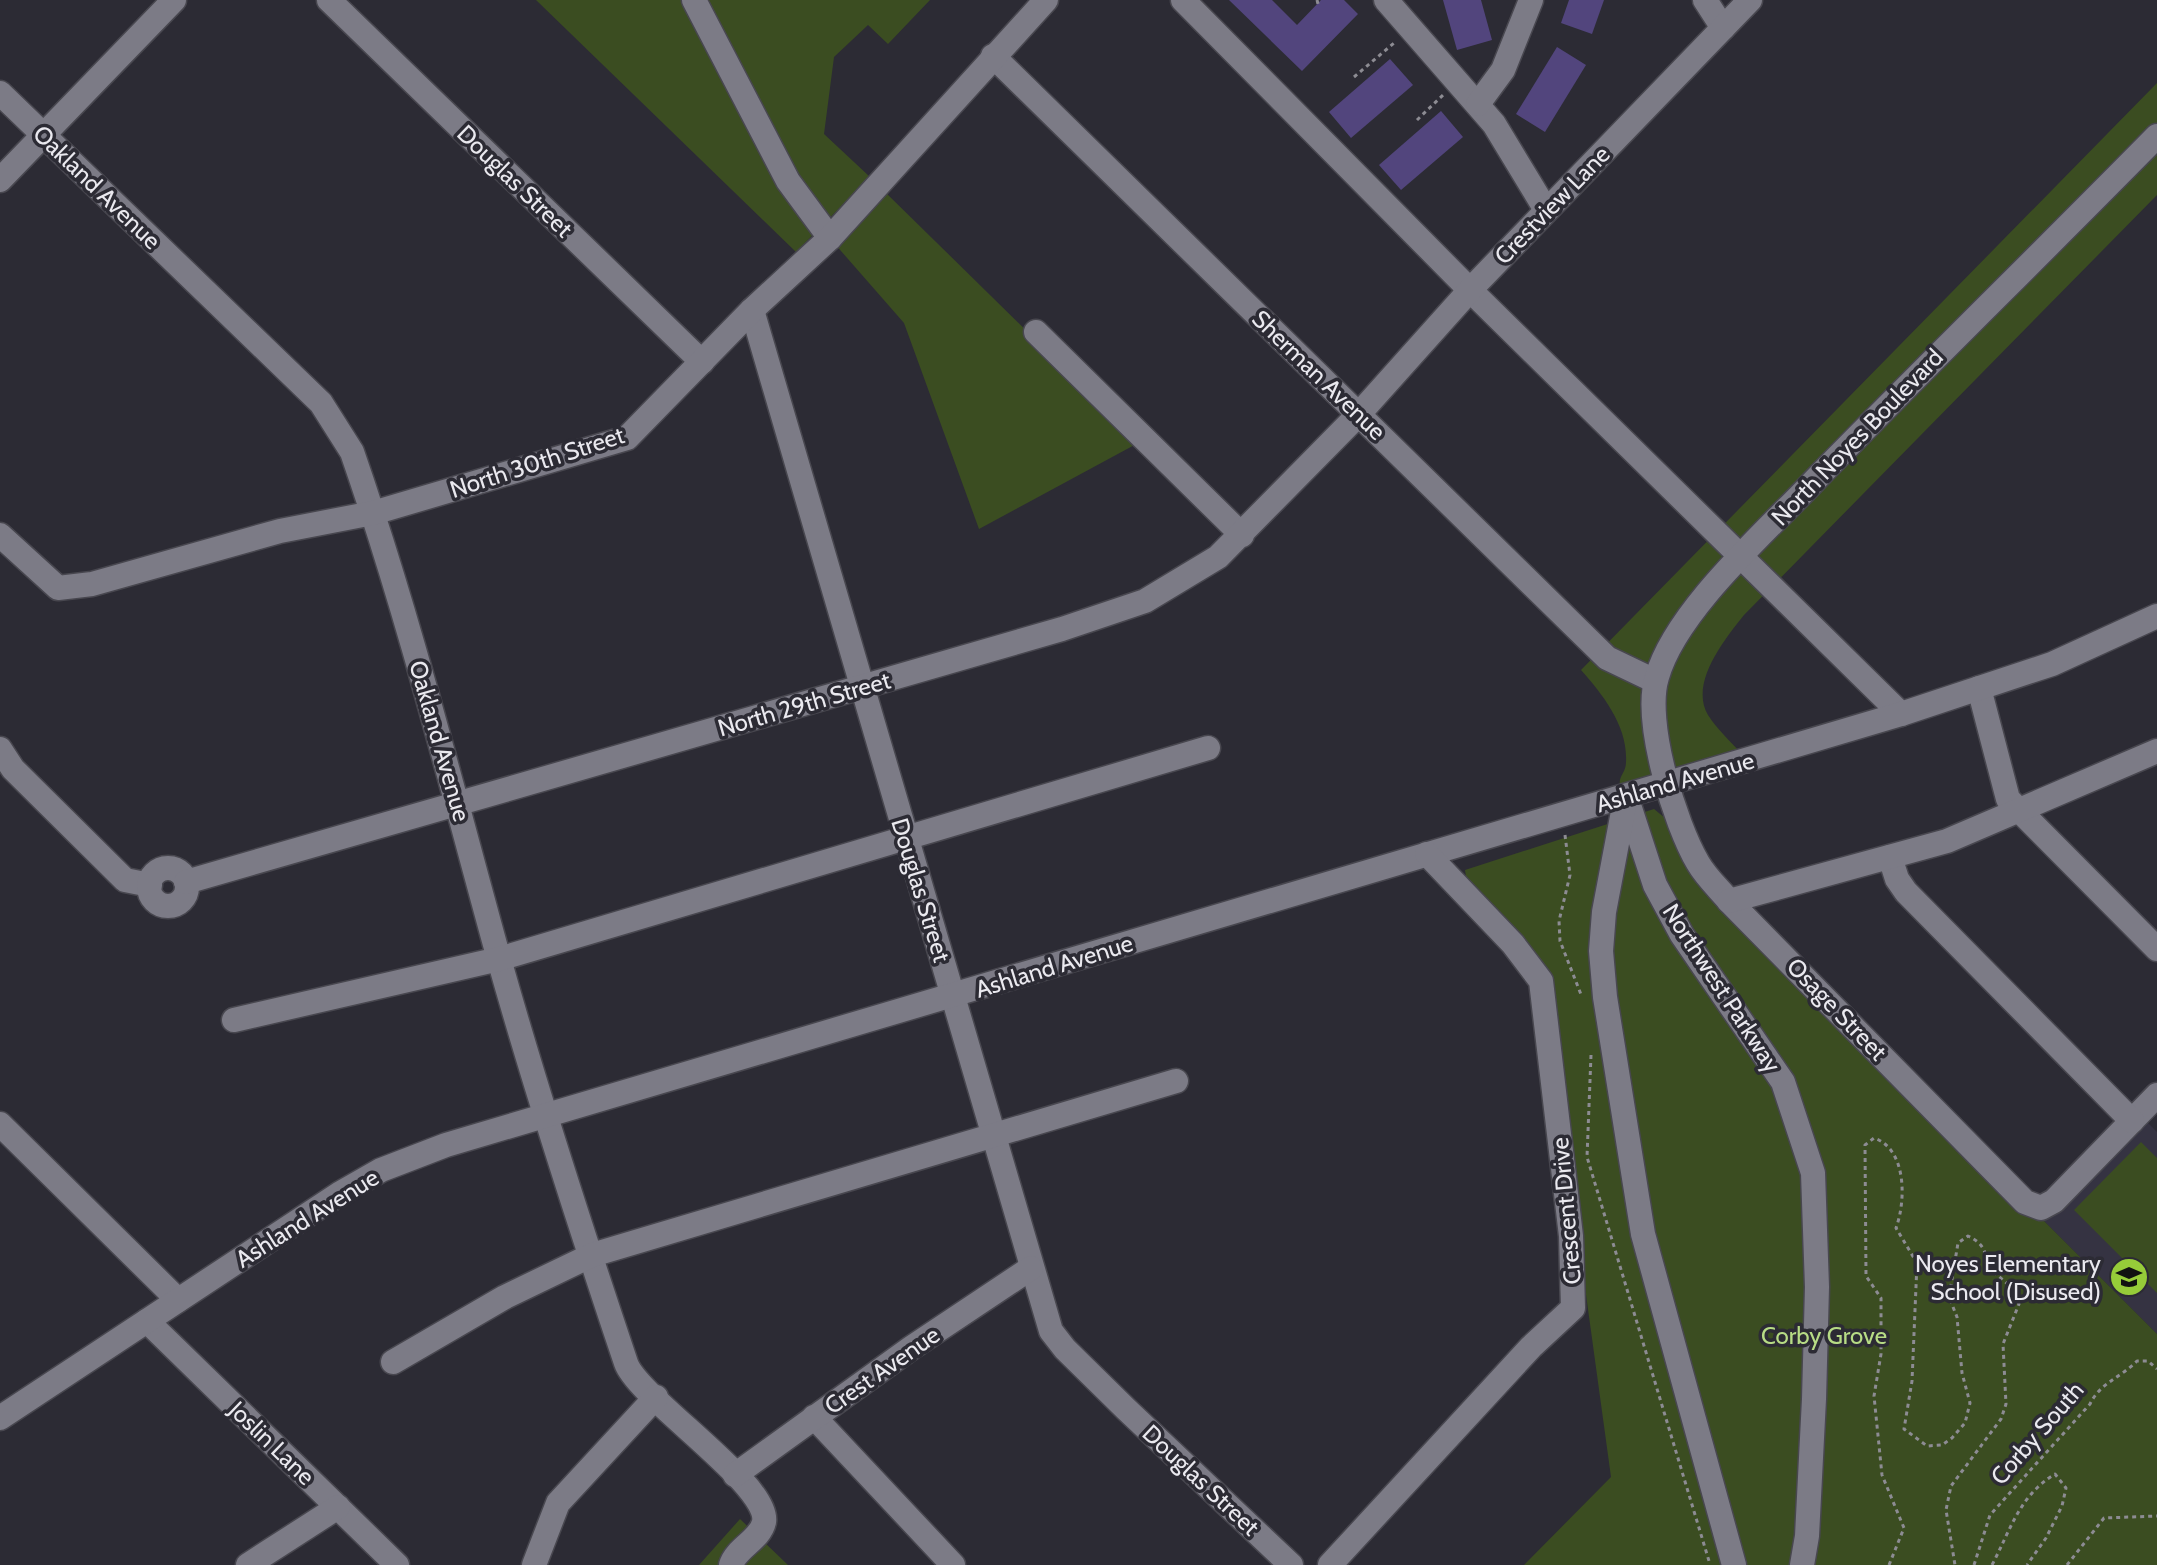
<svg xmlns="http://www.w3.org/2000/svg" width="2157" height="1565" viewBox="0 0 2157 1565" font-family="Cabin,sans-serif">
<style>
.built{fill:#353342}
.green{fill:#3b4d21}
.building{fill:#52457d}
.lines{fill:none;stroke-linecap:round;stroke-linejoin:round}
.minor-casing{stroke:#48474f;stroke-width:27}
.path{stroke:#8d8c93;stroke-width:3;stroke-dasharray:4 4;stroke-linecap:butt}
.minor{stroke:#7c7b86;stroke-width:24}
.labels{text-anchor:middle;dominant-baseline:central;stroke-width:7;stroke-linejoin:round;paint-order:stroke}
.street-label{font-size:24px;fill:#eae9ef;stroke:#2c2b34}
.poi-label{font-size:24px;fill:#eae9ef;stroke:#2c2b34;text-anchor:end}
.park-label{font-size:24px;fill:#b7dc85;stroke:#2c2b34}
</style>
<rect width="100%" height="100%" fill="#2c2b34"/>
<!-- built -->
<polygon class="built" points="2145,1120 2157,1132 2157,1334 2044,1221"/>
<!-- green -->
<g class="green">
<polygon points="536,0 930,0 888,44 868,25 834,57 824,134 870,177 796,252"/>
<path d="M2157,83V195L1744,615C1725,639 1689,683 1708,715C1717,729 1730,741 1741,753L1620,786C1618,776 1626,773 1626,762C1628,726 1603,695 1581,670Z"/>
<polygon points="884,191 1140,442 979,529 904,323 834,243"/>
<polygon points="1654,809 1665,818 1688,866 1710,897 2030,1217 2044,1221 2157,1334 2157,1565 1524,1565 1611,1477 1584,1280 1552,981 1543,962 1467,883 1465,870"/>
<polygon points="2141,1142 2157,1158 2157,1293 2074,1210"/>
<polygon points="740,1519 788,1565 699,1565"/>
</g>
<!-- building -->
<g class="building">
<polygon points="1229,0 1272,0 1297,25 1321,0 1344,0 1358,14 1302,71"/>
<polygon points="1443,0 1481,0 1492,40 1457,50"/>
<polygon points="1569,0 1604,0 1592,34 1561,23"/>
<polygon points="1557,47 1586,65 1545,132 1516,114"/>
<polygon points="1390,59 1413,85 1351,138 1329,112"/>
<polygon points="1441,111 1463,137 1401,190 1379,165"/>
</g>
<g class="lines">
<defs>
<g id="minor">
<polyline points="329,0 702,362"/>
<polyline points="694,0 788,181 830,238"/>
<polyline points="1183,0 1470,290 1901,714"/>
<polyline points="1386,0 1494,124 1546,210"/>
<polyline points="1705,0 1723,28"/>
<polyline points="993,56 1607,658 1655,681"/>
<path d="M0,93L321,403L352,452C410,619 452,789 499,959C537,1094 581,1229 626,1363C638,1398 771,1485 764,1522C760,1540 736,1548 731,1565"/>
<polyline points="1478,104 1503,70 1531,0"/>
<path d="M2157,136C2044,251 1928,364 1815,480C1767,531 1676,610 1657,677C1643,721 1675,824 1698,863C1706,877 1719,889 1729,901L2025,1202L2041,1208L2054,1201L2157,1095"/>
<polyline points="0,180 174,0"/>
<polyline points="752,310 1051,1331 1065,1349 1126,1409 1291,1565"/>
<polyline points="1036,332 1242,535"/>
<polyline points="0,535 58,588 92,584 280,531 373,513 627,438 752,310 830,238 1046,0"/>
<polyline points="1979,688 2008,799 2157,949"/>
<polyline points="0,749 13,769 125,880 150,885"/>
<polyline points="1626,796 1655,885 1682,935 1783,1082 1813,1173 1817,1287 1814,1399 1807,1536 1802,1565"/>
<polyline points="1625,801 1604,912 1601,951 1605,997 1643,1234 1734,1565"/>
<polyline points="1890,857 1897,879 1906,892 2132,1121"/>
<circle cx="168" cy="887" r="19"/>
<polyline points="186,882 1062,629 1145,601 1218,557 1359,414 1470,290 1750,0"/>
<polyline points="1729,901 1947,841 2157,751"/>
<polyline points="234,1020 499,959 1208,748"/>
<polyline points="0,1124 178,1300"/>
<polyline points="147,1321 397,1565"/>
<polyline points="393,1362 505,1297 592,1255 1176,1081"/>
<polyline points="814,1417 953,1565"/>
<polyline points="0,1418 339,1194 381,1170 446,1145 1901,714 2052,664 2157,616"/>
<polyline points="735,1475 911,1348 1031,1268"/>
<polyline points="248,1565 338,1507"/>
<polyline points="534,1565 558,1503 656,1397"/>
<polyline points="1330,1565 1531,1347 1573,1308 1571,1236 1541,981 1513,944 1427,854"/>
</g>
</defs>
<!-- minor casing -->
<use href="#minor" class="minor-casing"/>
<!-- path -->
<g class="path">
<polyline points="1317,0 1318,4"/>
<polyline points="1354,77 1394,43"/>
<polyline points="1417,120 1443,95"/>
<polyline points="1565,835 1570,875 1559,921 1560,941 1582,997"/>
<polyline points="1591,1055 1587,1157 1709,1561"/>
<path d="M1889,1565L1904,1528L1882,1475L1874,1396L1881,1354V1298L1866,1276L1865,1145L1874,1138C1907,1149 1906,1201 1896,1228L1917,1263L1912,1381L1904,1429L1927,1446L1942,1445L1952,1438L1965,1423L1970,1403L1962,1373L1957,1317L1949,1297L1958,1243L1968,1236C1983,1243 1986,1251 1988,1267L2010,1286L2019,1304L2003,1344L2006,1404L2001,1419L1951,1486L1946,1510L1955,1565"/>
<path d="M1974,1565L1990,1515L2090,1404C2100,1383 2120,1378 2137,1361H2148L2157,1369"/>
<path d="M1992,1565C2011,1529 2019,1496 2055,1474L2066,1488L2062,1506L2046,1538L2027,1565"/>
<polyline points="2067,1565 2104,1518 2157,1516"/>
</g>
<!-- minor -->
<use href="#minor" class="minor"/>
</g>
<!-- icons -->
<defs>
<symbol id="school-disc" viewBox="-11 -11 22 22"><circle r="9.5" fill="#96cc39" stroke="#2c2b34"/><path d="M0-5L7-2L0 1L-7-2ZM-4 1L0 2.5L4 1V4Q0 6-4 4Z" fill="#111"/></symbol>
</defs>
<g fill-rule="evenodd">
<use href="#school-disc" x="2107" y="1255" width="44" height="44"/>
</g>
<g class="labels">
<!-- street labels -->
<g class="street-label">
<text transform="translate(515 181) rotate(44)">Douglas Street</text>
<text transform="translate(97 187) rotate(44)">Oakland Avenue</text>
<text transform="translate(1552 205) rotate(-46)">Crestview Lane</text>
<text transform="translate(1319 375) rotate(44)">Sherman Avenue</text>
<text transform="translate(1857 437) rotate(-46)">North Noyes Boulevard</text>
<text transform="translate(537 462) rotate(-18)">North 30th Street</text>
<text transform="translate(804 704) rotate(-16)">North 29th Street</text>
<text transform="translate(440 741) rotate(74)">Oakland Avenue</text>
<text transform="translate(1675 782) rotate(-16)">Ashland Avenue</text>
<text transform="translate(921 890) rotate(73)">Douglas Street</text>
<text transform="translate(1054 966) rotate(-17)">Ashland Avenue</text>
<text transform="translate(1722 988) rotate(57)">Northwest Parkway</text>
<text transform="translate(1837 1009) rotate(46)">Osage Street</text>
<text transform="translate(1566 1211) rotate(-95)">Crescent Drive</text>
<text transform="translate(307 1218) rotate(-32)">Ashland Avenue</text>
<text transform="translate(882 1370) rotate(-35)">Crest Avenue</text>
<text transform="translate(2037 1433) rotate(-49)">Corby South</text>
<text transform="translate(272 1443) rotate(44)">Joslin Lane</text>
<text transform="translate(1201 1480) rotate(43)">Douglas Street</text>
</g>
<!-- poi labels -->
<g class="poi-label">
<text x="2101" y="1263">Noyes Elementary<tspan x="2101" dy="28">School (Disused)</tspan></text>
</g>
<!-- park labels -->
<g class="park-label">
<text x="1824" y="1335">Corby Grove</text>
</g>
</g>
</svg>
